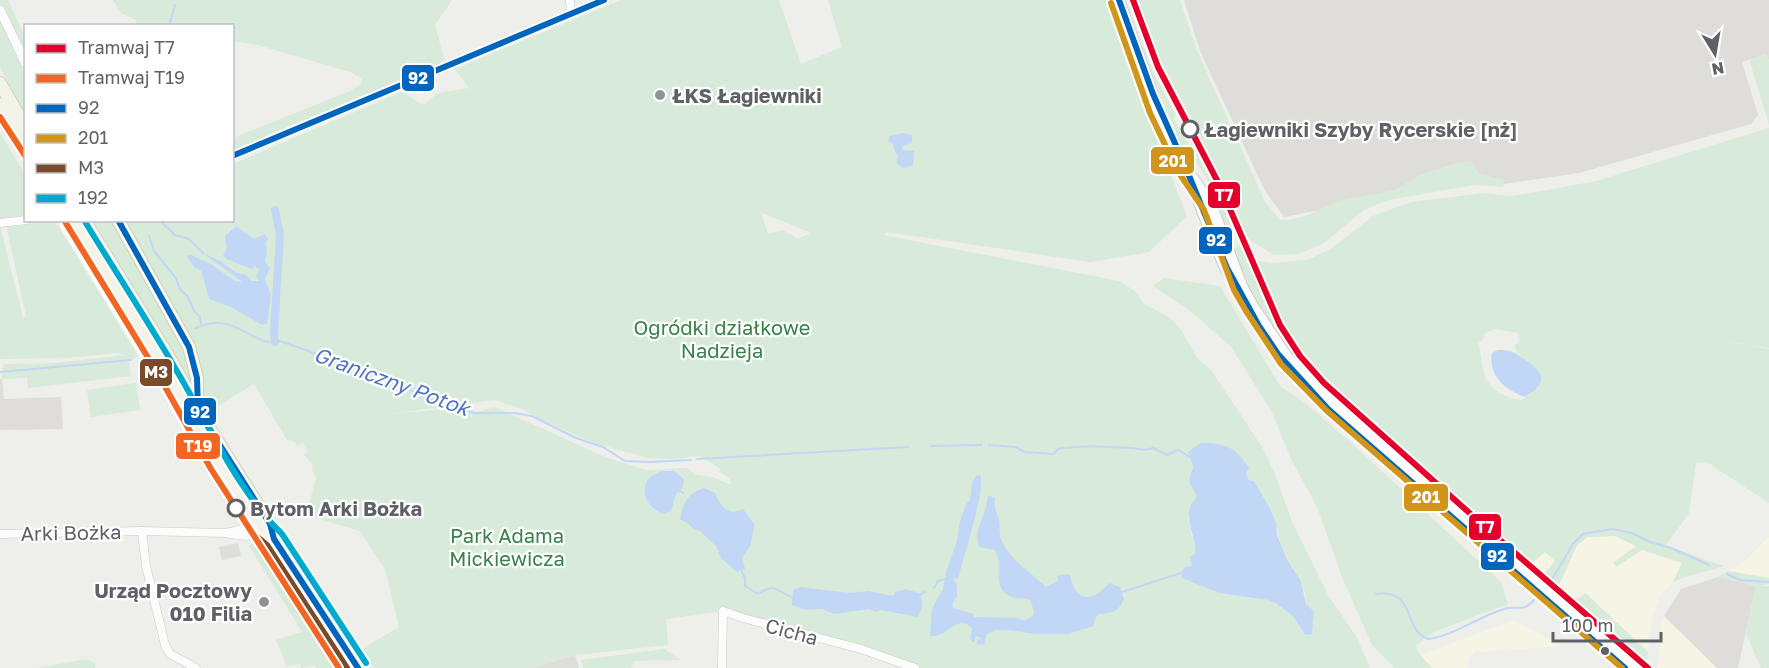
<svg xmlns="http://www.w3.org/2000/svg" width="1769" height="668" viewBox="0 0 1769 668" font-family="'Golos Text',sans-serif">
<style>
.commercial{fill:#f6f5e5}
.industrial{fill:#deddda}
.education{fill:#deded8}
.green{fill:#d8ead9;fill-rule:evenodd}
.water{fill:#c1d7f5}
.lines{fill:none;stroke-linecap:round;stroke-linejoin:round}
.stream{stroke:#c1d7f5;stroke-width:2}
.canal{stroke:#c1d7f5;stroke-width:8}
.minor-casing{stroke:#cbcccb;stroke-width:9}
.tertiary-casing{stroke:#cbcccb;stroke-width:10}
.secondary-casing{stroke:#cacaca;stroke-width:12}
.primary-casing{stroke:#d4d1ba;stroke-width:14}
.minor{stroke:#fcfcfc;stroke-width:8}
.tertiary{stroke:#fcfcfc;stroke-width:9}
.secondary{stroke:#fcfcfc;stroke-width:10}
.primary{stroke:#f3f3e9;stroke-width:12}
.bus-1-casing{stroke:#fff;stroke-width:10}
.bus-2-casing{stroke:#fff;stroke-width:10}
.bus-3-casing{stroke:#fff;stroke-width:10}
.bus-4-casing{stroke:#fff;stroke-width:10}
.bus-1{stroke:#0065bd;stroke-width:6}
.bus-2{stroke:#d1951a;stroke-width:6}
.bus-3{stroke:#7a4b2a;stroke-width:6}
.bus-4{stroke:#00a9ce;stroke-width:6}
.tram-1-casing{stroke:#fff;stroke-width:10}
.tram-2-casing{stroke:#fff;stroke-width:10}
.tram-1{stroke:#e4002b;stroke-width:6}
.tram-2{stroke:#f26522;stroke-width:6}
.poi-dot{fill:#919295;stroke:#fff;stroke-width:2}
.stop-dot{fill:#fff;stroke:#5f6167;stroke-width:3}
.bus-dot{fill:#5f6167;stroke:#fff;stroke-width:2}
.labels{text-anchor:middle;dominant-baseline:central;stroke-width:4.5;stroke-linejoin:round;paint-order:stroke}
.poi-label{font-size:20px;font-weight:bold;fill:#5f6167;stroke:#fff;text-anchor:start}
.stop-label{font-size:20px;font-weight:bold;fill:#5f6167;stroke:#fff;text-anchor:start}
.park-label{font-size:20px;fill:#3a8249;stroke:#fff}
.street-label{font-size:20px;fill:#5f6167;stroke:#fff}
.water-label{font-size:21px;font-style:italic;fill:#5074be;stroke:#fff}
.line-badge{stroke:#fff;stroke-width:2}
.badge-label{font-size:16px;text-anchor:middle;font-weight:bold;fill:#fff}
</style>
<rect width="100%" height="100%" fill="#eeeeea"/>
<!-- commercial -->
<g class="commercial">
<polygon points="1615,536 1636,547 1613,562 1642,550 1683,563 1673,582 1660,596 1653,615 1648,652 1586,593 1579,598 1570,596 1559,587 1577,545 1588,537"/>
<polygon points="1769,536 1769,578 1728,571 1747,559"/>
<polygon points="1545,552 1555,561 1538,580 1533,576 1538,570 1531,564"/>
<polygon points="1664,616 1717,668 1658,668 1661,622"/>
<polygon points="1514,620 1563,646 1475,652 1468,660 1468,668 1432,668 1420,655"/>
</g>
<!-- industrial -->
<g class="industrial">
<polygon points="1184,0 1769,0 1769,61 1766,54 1742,62 1758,115 1751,124 1579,173 1504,184 1473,180 1284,217 1265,191 1200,51"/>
<polygon points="0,379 2,379 4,399 61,397 63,429 0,430"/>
<polygon points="1718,577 1756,586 1738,668 1717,668 1664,616 1681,589"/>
</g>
<!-- education -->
<g class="education">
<polygon points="238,543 241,556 222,560 219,547"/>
<polygon points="575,655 579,668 532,668"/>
</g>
<!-- green -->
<g class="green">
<polygon points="0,0 8,0 25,38 25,64 0,10"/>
<polygon points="113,0 452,0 435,25 445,62 233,151 233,138 350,91 362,83 362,79 350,72 258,45 233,41 232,26 136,25 136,20 121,13"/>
<path d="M621,0H779L801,64L842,47L828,0H1106L1143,103L1187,216L1149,252L1090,262L887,232L883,235L1119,281L1135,291L1144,304L1169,317L1180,328L1198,359L1211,370L1262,447L1274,472L1293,524L1328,595L1356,636L1370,668H915L723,611L666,619L668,645L575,655L532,668H374L362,649L399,627L385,569L360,531L306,515L316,478L312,468L314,466L304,455L308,452L303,443L298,445L293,441L287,440L254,384L206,413L199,364L126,226V220H232L233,164L402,92L423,105L438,93L469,88L455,69ZM762,213L809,232V234L798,239L783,230L768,234L762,216ZM236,226L254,239L265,243L267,251L265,262V278L271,294L262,325L231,307L209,299L201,271L194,267L188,256L191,255L211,264L235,281L243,283L206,255C217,259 224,265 233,271C240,275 246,274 251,281H259L256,276L260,270L258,267L226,259L223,255L227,248V233ZM495,400L525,410L538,418L594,443L648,458L673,459L700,456L721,469L719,472L730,479L731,485L713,477L696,475L687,468L646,470L605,457L495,407L473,413L448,409L388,414ZM1188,452L1246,472L1249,480L1254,481C1259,491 1266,499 1271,509C1277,522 1277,536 1283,549C1291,566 1308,586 1306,604L1313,610L1305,635L1293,616L1277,604L1268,600L1219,593L1182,578L1185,567H1192L1191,557L1195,554V549L1188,518L1197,497C1190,479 1186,487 1193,467Z"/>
<polygon points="1126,0 1152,70 1176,116 1173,118 1191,149 1184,151 1156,85"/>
<polygon points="1137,0 1180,0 1197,51 1265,202 1280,220 1288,220 1306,216 1337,201 1395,190 1419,175 1457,163 1472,161 1478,173 1505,180 1503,187 1475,185 1388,200 1364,210 1324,243 1299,254 1274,255 1245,237 1222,185 1203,149 1206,147 1160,59"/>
<polygon points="0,20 25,75 25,114 0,67"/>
<polygon points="1766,54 1769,61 1769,125 1750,62 1751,59"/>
<path d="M1769,128V348L1711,339L1769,349V503L1707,462L1696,463L1689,513L1666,545L1723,566C1706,572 1690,574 1673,582L1682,563L1642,550L1616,567L1613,563L1636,546L1615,536L1588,537L1577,545L1558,587L1543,575L1555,561L1545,552L1531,564L1313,369L1293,344L1282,324L1248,245L1253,250L1258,261L1272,263L1308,260L1331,249L1373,216L1411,202L1484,193L1514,196L1596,181ZM1495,329L1518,333L1519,342L1514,347L1523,359L1532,393L1522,400C1504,399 1486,387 1483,370C1481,360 1481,351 1477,342L1482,341L1485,333Z"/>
<polygon points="0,133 25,174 25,216 0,218"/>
<polygon points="1196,153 1215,189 1235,236 1230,235 1225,231 1218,206 1221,204 1215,191 1191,154"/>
<polygon points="41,221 53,221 57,226 57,224 138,356 129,361 131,376 28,388 27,378 2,379 3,364 55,363 125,355 117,353 66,358 0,359 0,225 23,318 26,316 7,229 9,227 26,225"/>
<polygon points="90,221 112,221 177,335 188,361 193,387"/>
<polygon points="1240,244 1275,327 1306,375 1252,301 1233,251"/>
<polygon points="1164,278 1220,286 1280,386 1304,402 1357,448 1501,582 1508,604 1436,631 1415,646 1420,655 1432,668 1395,668 1372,645 1342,577 1317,507 1291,459 1271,410 1231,347 1193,313 1153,286"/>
<polygon points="136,383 140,410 91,417 87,390"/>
<polygon points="255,542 333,668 316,668 315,665 301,668 300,664 287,666 276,640 302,632 249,546"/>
<polygon points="1728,571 1769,578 1769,584 1760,586 1769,586 1769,668 1761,668 1746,634 1756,586 1718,577"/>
<polygon points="1585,593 1648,652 1647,661 1608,627 1605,624 1603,627 1569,597 1570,596 1579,598"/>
<polygon points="664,649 681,660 635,661 631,668 584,668 581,660"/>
<polygon points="86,659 96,664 95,668 37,668"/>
</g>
<!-- water -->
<g class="water">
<polygon points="902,133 912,135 912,143 903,146 902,150 914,151 913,165 904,168 897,164 898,155 894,150 893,144 888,141 890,136"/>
<polygon points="236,226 254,239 265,234 268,239 265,243 267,251 265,262 270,268 265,279 271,294 267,324 262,325 231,307 209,299 201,271 194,267 187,256 191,255 211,264 235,281 242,282 203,253 222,262 235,272 246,275 251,281 259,281 256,276 260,270 255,266 252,269 226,259 223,255 227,248 225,236"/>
<path d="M1498,350C1513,350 1513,352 1524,359C1545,372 1548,384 1525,397C1505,390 1488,376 1492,353Z"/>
<path d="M1201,443C1225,443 1236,447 1249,468L1246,473L1249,480L1254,481L1270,508L1276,523L1277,535L1287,559L1301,581L1306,604L1314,611L1312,634L1305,635L1293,616L1277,604L1268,600L1219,593L1182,578L1181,573L1185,567L1192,566L1190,557L1195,554V549C1194,531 1181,512 1197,497C1190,479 1186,488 1193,467L1188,452Z"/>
<path d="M663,471H674L684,479L683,487L676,494L671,511L662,514C658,510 654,510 650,505C639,491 645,475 663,471Z"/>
<path d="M980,475C987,487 962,561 958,579L954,578V581L957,583V596L953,603V608L973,614L974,617L1017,618L1024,621L1033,616L1034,611L1030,600C1026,598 1021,599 1016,598C987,591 1006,566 995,550L980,547C973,533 981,524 985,510C987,505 987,501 988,496L995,497C993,507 997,511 999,520C1000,526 999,533 1001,539C1010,561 1030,571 1046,587L1058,581L1057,576L1065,574L1070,575C1075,603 1093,603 1109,583L1120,587L1124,599C1116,616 1111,611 1097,615L1093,626L1068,634H1034L1009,630H996L987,634L984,644L980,645L976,643L978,639L981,640V638L976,636L974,642L970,639L972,628C956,613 948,638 930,636L932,609L943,589L946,572L957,541L960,521L966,504L970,500L972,482L976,476Z"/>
<path d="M704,488L715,493C720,506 728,517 743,509L755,525L750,546L742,558L745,569L737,572L721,558L716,546L700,531L692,528L689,524L680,519C683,503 688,493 704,488Z"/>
<polygon points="800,587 850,593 868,591 893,596 895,592 906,589 921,594 922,606 918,617 881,610 875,612 869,609 834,614 822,609 806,610 792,605 793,590"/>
</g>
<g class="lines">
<!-- stream -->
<g class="stream">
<polyline points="169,26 175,5"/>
<polyline points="159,220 175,235 189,239 203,253"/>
<polyline points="149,236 154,251 175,277 180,289 188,297 194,311 200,317 201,324"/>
<path d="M196,328C235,309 254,350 280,341L398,382L416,394L428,399L444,400L455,407L474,413H514L532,416L576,438L603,447L625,461L650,462L691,460"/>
<polyline points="0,372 131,360"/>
<path d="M989,445L1015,447L1025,452L1054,454L1058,449C1082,445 1106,447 1130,448C1141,448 1142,452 1153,448L1167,455L1178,450L1190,457"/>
<polyline points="931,446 982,445"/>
<polyline points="697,459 908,447"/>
<polyline points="680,491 683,493"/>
<path d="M742,572L745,578V586L758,594C777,581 775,592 792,597"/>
<polyline points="1727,574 1740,580 1769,582"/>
<polyline points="1552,579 1573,544 1583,534 1612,529 1632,533 1650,542 1671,548 1709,565"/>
<polyline points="934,588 938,581 945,579"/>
<polyline points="1122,592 1181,573"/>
<polyline points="921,594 925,592"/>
<path d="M1376,594C1418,589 1402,630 1428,639C1453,636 1480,616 1504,609C1517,605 1523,613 1534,600"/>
</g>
<!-- canal -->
<polyline class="canal" points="275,342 274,331 280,235 275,210"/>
<defs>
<g id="minor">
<polyline points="570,0 571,14"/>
<polyline points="0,223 27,220"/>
<polyline points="142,531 146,566 165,645 170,654 196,668"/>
<polyline points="0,534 142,531 225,533 240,530 259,518"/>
<polyline points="229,534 247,536 263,528"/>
<polyline points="722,668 723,611 743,618 861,649 915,668"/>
</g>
<g id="tertiary">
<polyline points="0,10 26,64"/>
<polyline points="232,156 604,0"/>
</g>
<g id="secondary">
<polyline points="1119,0 1158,109 1185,166 1212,206 1242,286 1253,306 1288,358 1333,404 1636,668"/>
<polyline points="1189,178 1222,261 1248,312"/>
<polyline points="1563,614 1589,638"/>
</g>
<g id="primary">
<polyline points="0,83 26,128"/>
<polyline points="0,104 26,145"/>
<polyline points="73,220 170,377 207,444 233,485 262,529 274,539 358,668"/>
<polyline points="84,220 167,354 211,431 270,524 274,539"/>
<polyline points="118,220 189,347 197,378 197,404"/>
</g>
</defs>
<!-- minor casing -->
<use href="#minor" class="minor-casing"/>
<!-- tertiary casing -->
<use href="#tertiary" class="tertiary-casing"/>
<!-- secondary casing -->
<use href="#secondary" class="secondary-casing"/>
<!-- primary casing -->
<use href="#primary" class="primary-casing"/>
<!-- minor -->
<use href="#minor" class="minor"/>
<!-- tertiary -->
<use href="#tertiary" class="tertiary"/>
<!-- secondary -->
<use href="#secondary" class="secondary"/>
<!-- primary -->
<use href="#primary" class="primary"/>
<defs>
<g id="bus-1">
<polyline points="1119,0 1153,94 1183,161 1227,268 1259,326 1278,354 1328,409 1625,668"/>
<polyline points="232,156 604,0"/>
<polyline points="118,220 189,347 197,378 198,408 204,420 270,524 274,539 358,668"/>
</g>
<polyline id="bus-2" points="1111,3 1150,113 1177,170 1204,210 1234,290 1246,311 1281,364 1327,411 1622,668"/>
<polyline id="bus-3" points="65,225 162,382 199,449 254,534 267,545 347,668"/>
<path id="bus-4" d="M84,220C115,271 148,321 178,373C210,427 237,490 282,534L366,663"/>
</defs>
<!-- bus-1 casing -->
<use href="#bus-1" class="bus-1-casing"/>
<!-- bus-2 casing -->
<use href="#bus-2" class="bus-2-casing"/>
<!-- bus-3 casing -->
<use href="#bus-3" class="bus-3-casing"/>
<!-- bus-4 casing -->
<use href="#bus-4" class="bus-4-casing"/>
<!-- bus-1 -->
<use href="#bus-1" class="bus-1"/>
<!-- bus-2 -->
<use href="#bus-2" class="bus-2"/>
<!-- bus-3 -->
<use href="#bus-3" class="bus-3"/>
<!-- bus-4 -->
<use href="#bus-4" class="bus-4"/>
<defs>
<polyline id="tram-1" points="1133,0 1158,67 1220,186 1280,325 1300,356 1324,383 1493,534 1648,668"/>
<g id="tram-2">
<polyline points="0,117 26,157"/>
<polyline points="64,220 158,374 211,469 339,668"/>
</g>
</defs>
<!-- tram-1 casing -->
<use href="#tram-1" class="tram-1-casing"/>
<!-- tram-2 casing -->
<use href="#tram-2" class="tram-2-casing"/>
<!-- tram-1 -->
<use href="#tram-1" class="tram-1"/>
<!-- tram-2 -->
<use href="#tram-2" class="tram-2"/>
</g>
<!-- markers -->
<g class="poi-dot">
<circle cx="660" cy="95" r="6"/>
<circle cx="264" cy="602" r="6"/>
</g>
<g class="stop-dot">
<circle cx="1190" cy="129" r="8"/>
<circle cx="236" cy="508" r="8"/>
</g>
<circle class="bus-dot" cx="1605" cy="651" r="5"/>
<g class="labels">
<!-- poi labels -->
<g class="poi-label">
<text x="672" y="95">ŁKS Łagiewniki</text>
<text x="252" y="590" text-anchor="end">Urząd Pocztowy<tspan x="252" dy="23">010 Filia</tspan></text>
</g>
<!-- stop labels -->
<g class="stop-label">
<text x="1204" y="129">Łagiewniki Szyby Rycerskie [nż]</text>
<text x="250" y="508">Bytom Arki Bożka</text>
</g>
<!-- park labels -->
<g class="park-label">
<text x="722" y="327">Ogródki działkowe<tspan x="722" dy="23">Nadzieja</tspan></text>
<text x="507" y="535">Park Adama<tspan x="507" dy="23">Mickiewicza</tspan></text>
</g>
<!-- street labels -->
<g class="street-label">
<text transform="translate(71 532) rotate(-1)">Arki Bożka</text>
<text transform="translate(792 631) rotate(15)">Cicha</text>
</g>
<!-- water labels -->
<g class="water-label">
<text transform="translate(392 381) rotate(20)">Graniczny Potok</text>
</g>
</g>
<g class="line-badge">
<rect x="401" y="64" width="34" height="28" rx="6" fill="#0065bd"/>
<rect x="1150" y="146" width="45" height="29" rx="6" fill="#d1951a"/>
<rect x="1207" y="181" width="34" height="28" rx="6" fill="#e4002b"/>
<rect x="1198" y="226" width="35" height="29" rx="6" fill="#0065bd"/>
<rect x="139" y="358" width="34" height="29" rx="6" fill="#7a4b2a"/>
<rect x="183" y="397" width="34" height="29" rx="6" fill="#0065bd"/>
<rect x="175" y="432" width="46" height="28" rx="6" fill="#f26522"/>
<rect x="1403" y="483" width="46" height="29" rx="6" fill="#d1951a"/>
<rect x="1468" y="513" width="34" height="28" rx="6" fill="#e4002b"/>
<rect x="1480" y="542" width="35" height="29" rx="6" fill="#0065bd"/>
</g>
<g class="badge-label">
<text x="418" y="84">92</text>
<text x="1173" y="167">201</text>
<text x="1224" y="201">T7</text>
<text x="1216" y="246">92</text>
<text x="156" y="378">M3</text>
<text x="200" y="418">92</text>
<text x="198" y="452">T19</text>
<text x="1426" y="503">201</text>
<text x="1485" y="533">T7</text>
<text x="1497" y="562">92</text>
</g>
<!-- legend -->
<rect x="24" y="24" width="210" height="198" fill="#ffffff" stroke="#bfc0c2" stroke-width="1.5"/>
<rect x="36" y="44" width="30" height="9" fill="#e4002b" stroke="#bfc0c2" stroke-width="1.5"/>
<text x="78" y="54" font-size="18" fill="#5f6167">Tramwaj T7</text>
<rect x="36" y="74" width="30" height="9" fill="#f26522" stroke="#bfc0c2" stroke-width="1.5"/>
<text x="78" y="84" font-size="18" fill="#5f6167">Tramwaj T19</text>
<rect x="36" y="104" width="30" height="9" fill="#0065bd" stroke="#bfc0c2" stroke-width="1.5"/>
<text x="78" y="114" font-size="18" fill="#5f6167">92</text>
<rect x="36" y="134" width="30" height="9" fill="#d1951a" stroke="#bfc0c2" stroke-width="1.5"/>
<text x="78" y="144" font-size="18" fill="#5f6167">201</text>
<rect x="36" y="164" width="30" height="9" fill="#7a4b2a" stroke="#bfc0c2" stroke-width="1.5"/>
<text x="78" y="174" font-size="18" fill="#5f6167">M3</text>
<rect x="36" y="194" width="30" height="9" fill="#00a9ce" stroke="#bfc0c2" stroke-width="1.5"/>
<text x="78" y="204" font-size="18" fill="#5f6167">192</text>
<!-- north arrow -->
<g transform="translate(1715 54) rotate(169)" stroke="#ffffff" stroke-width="4.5" paint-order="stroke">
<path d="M0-4.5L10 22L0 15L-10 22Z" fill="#5f6167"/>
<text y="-9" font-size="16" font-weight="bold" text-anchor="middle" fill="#5f6167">N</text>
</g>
<!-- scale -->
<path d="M1553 632v9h108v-9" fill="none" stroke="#5f6167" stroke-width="3"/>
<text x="1562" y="632" font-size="18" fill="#5f6167" stroke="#ffffff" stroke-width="4.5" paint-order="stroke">100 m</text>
</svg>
